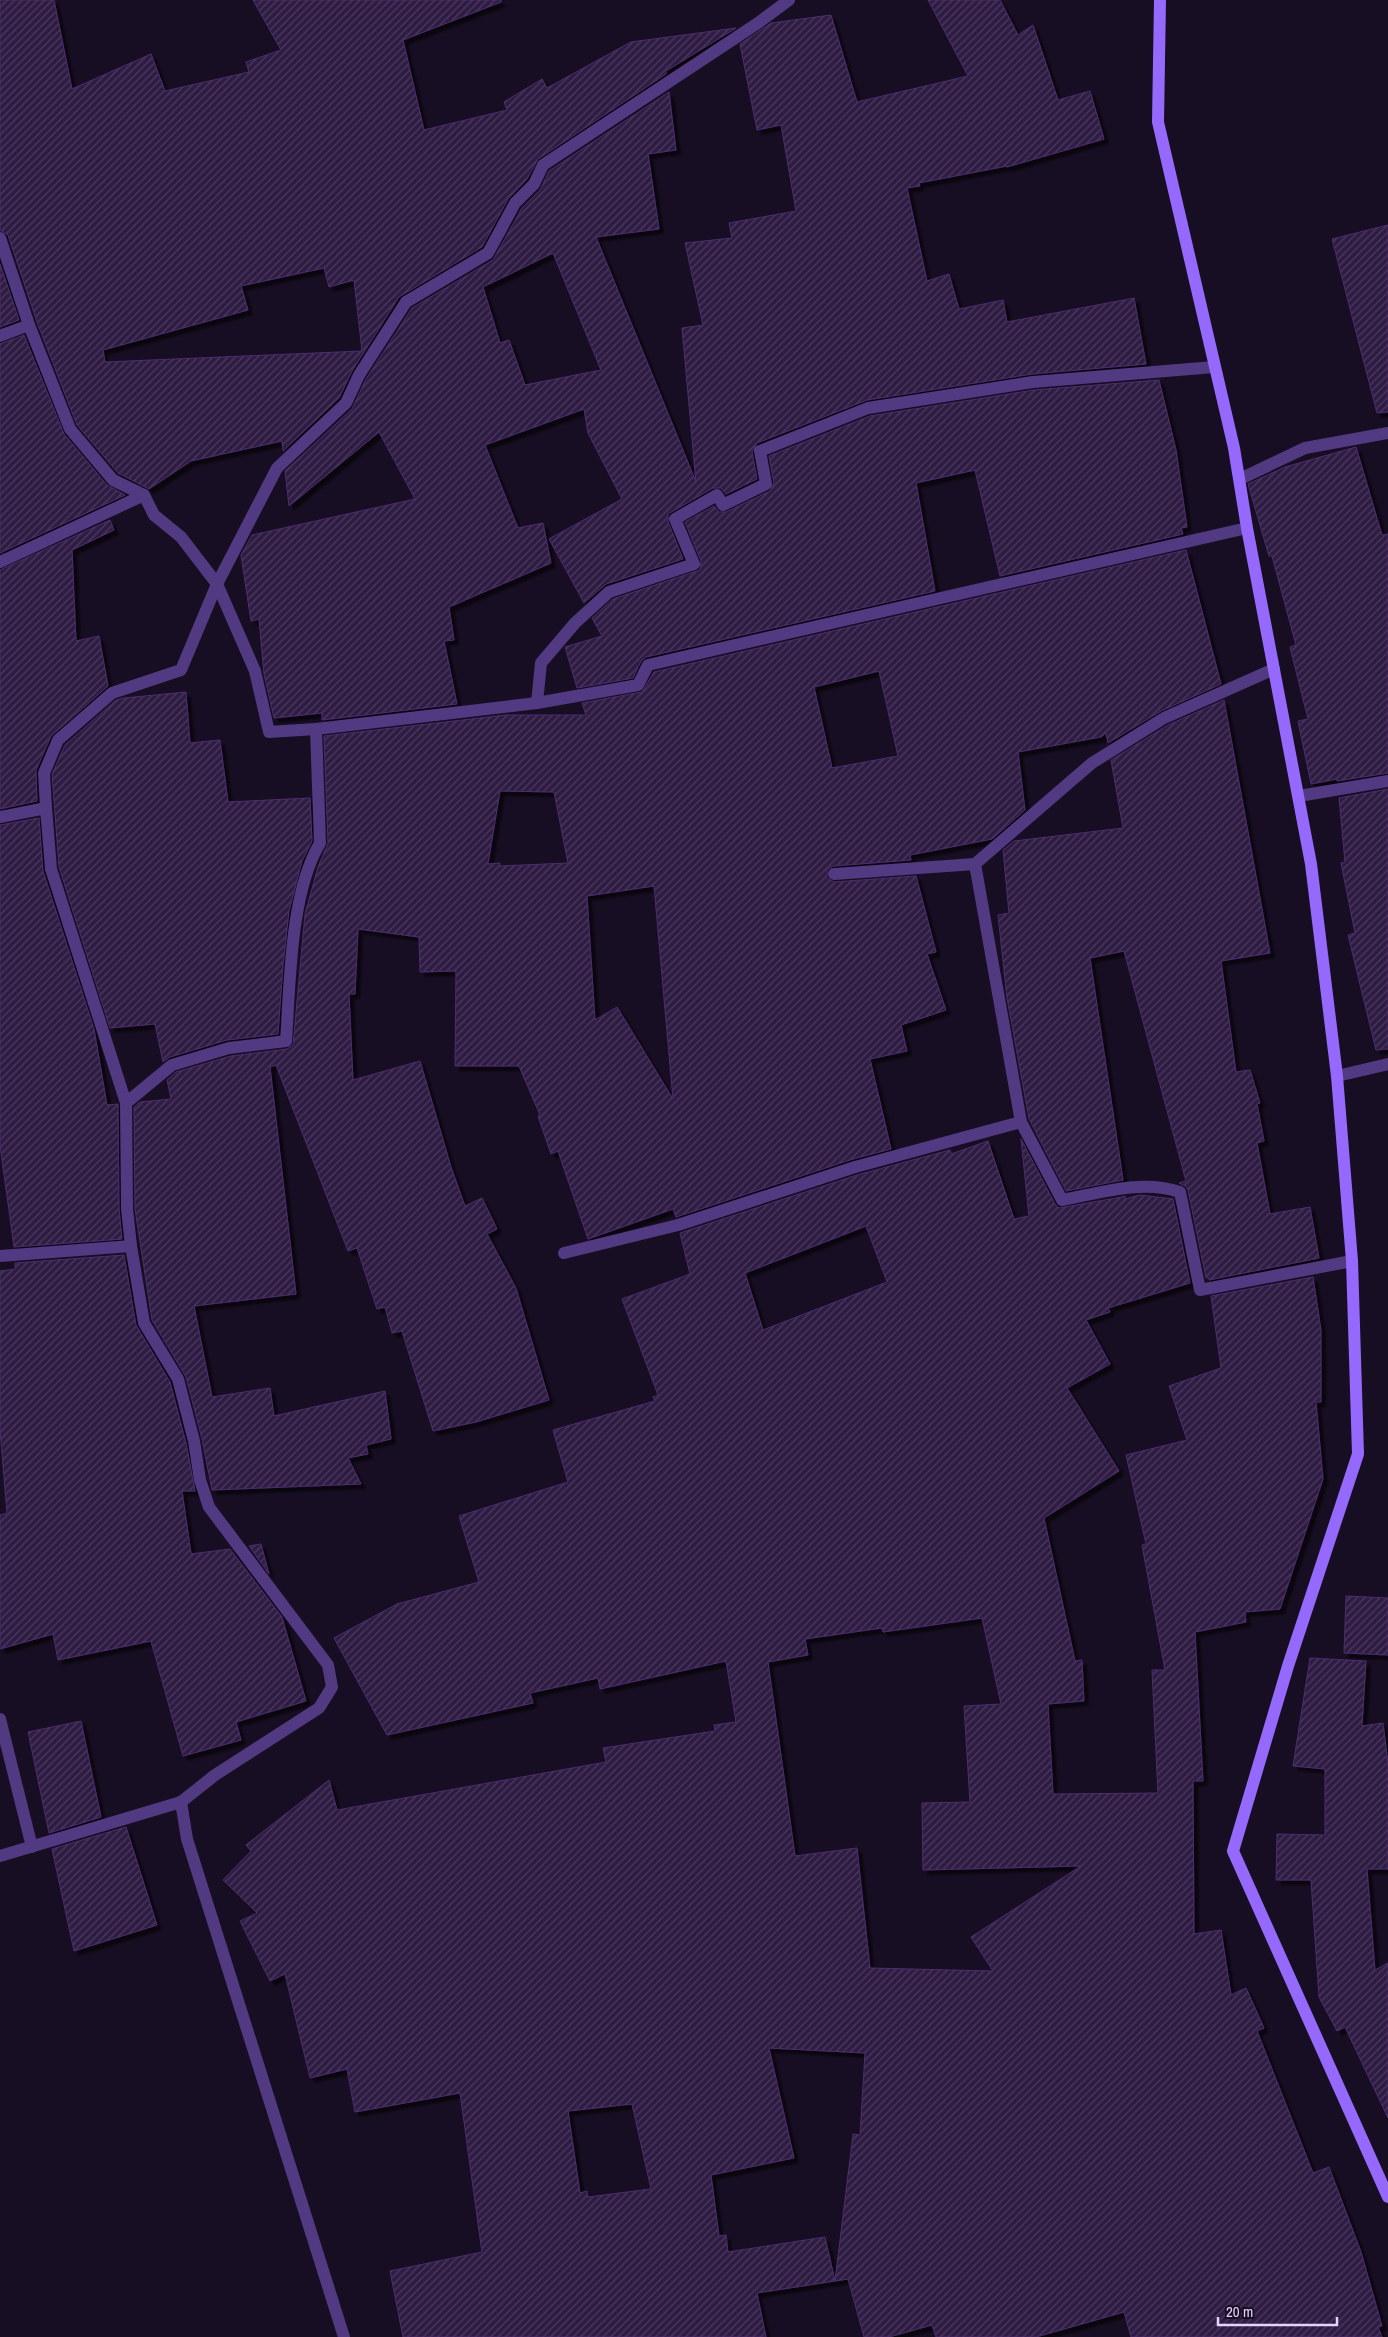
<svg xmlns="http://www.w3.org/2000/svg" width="1388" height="2337" viewBox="0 0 1388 2337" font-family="'Archivo Narrow',sans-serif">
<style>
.building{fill:url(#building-hatch);stroke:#4d2d6f;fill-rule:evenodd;filter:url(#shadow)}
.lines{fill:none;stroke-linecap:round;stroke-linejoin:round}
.minor{stroke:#513a81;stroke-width:12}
.secondary{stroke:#9669fd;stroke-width:12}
</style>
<defs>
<pattern id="building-hatch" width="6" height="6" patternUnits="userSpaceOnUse" patternTransform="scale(1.25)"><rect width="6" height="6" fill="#2e1b43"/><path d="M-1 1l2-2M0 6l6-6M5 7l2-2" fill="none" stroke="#4c3b5f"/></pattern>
<filter id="shadow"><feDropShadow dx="4.5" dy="4.5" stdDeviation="1" flood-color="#0009"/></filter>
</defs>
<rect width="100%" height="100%" fill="#180e23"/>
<!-- building -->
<g class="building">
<path d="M0,0H54L72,89L151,54L165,91L249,72L246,62L281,50L253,0H501V2L403,40L424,130L507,110L504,102L542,79L547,88L631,42L736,28L666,71V74L538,159L527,179L508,199L482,247L399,297L352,371L339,398L283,451L282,441L191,461L149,489L118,473L77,425L37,322L8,235L0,230ZM324,268L329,287L354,280L362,351L105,362L103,350L248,310L241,286Z"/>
<path d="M928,0H1000L1018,35L1033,25L1058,100L1090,91L1104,139L1007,167V166L919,183L920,186L907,188L927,281L949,274L959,309L1003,300L1007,322L1134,298L1146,364L1032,374L867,400L757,443L752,452L757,479L726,494L721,488H713L668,514V522L683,559L606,584L584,603L549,539L622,499L588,433L584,409L485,445L518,528L543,523L551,563L449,607L454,640L444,641L457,704L322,720V713L274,718L264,674L259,619L251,621L241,555L252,535L415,499L379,432L289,506L285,471L352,409L366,379L412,308L493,260L522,208L540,190L549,171L669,92L676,150L648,154L659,229L596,237L696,482L682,328L703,325L685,243L732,238L729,223L796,211L781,125L757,130L740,44L771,23L831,15L857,102L968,76ZM553,253L601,370L525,385L509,340L500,343L483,287Z"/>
<polygon points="1388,225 1388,412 1377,413 1332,239"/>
<polygon points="0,264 19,320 0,327"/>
<polygon points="24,335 64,434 107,485 125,495 0,553 0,344"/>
<polygon points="1159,380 1176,450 1187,527 1181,528 1183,534 1000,576 975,470 916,483 935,591 646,657 641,661 633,678 577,688 565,647 602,636 592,618 613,599 700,570 701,561 685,522 714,506 719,512 726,512 770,491 774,483 769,456 870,416 1034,390"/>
<polygon points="1356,447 1382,535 1388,534 1388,773 1337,781 1337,779 1311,784 1298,721 1308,719 1290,647 1296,645 1272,556 1269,556 1248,484 1285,467"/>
<polygon points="110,520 114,530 72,550 76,641 99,636 108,686 51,736 36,770 37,801 0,809 0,570"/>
<path d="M1186,550L1221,684L1161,711L1108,743L1106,733L1101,737L1018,752L1025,810L992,839L910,855L911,860L833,866L827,870V878L834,882L916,876L936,952L927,954L946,1010L901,1025L907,1051L870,1059L891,1149L853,1159L676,1217L673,1209L588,1239L558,1151L551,1154L538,1116L540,1115L519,1066H455L456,971L420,972L419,937L358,929L355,994H349L353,1080L420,1061L451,1167L465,1206L482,1198L497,1229L487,1234L516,1288L549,1400L476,1422L433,1431L402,1331L392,1333L385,1307L377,1309L357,1248L348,1251L276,1065L270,1067L296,1294L194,1306L212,1397L270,1388L274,1416L385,1391L391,1439L366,1445L368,1454L348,1458L361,1484L212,1490L202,1439L186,1377L152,1320L135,1209L134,1107L140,1102L171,1099L167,1080L176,1072L231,1056L287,1049L293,1045L305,914L318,867L328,843L324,736L506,715H586L582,703L642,692L654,672ZM879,671L898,756L832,768L814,687ZM500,791L554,792L568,863L500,866V863L488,864ZM654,886L673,1099L617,1007L595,1020L587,896Z"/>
<polygon points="186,692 190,743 220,740 228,802 310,798 312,841 302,861 289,911 283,965 278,1034 227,1040 170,1057 163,1062 155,1024 110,1028 59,867 52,774 65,745 116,700 124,698"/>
<polygon points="1224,700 1270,953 1221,961 1236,1072 1250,1070 1260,1103 1257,1104 1264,1141 1257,1143 1270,1214 1310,1207 1319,1258 1209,1280 1209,1278 1206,1278 1188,1190 1185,1186 1179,1183 1186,1181 1124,951 1090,958 1123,1180 1066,1191 1029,1119 1007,998 998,915 1009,913 1003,850 1014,841 1123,828 1111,760 1168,725"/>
<polygon points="1388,789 1388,1049 1376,1050 1348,935 1355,933 1341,863 1345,862 1339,798"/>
<polygon points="39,818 43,871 94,1029 107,1105 118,1104 119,1209 122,1239 14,1247 0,1145 0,825"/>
<path d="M1021,1139L1055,1204L1059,1208L1122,1197L1125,1196V1199L1140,1195L1173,1199L1190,1283L1108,1308L1110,1312L1086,1320L1110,1364L1067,1388L1119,1471L1044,1518L1075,1661L1082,1660L1084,1701L1048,1704L1053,1794L1158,1793L1152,1670H1165L1142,1545L1146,1544L1126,1455L1187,1440L1169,1386L1221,1368L1211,1296L1313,1277L1321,1330V1402H1316L1323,1479L1280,1609L1245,1612L1246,1622L1195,1632L1203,1781H1193L1194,1934L1221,1930L1231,1995L1246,1988L1264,2028L1257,2031L1313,2173L1329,2167L1361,2252L1382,2326L1378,2327L1382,2337H1131L1124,2312L1036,2337H936L932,2325L889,2337H864L848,2279L835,2281L853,2134L860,2135L865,2053L769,2048L794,2158L711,2175L719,2236L726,2235L728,2252L825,2237L835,2281L757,2293L766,2337H403L390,2271L482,2252L460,2093L355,2112L347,2069L310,2078L285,1974L270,1981L240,1921L257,1913L223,1880L251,1851L246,1845L329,1780L337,1810L606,1762L603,1748L715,1731L714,1725L736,1722L726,1661L600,1689L598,1678L530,1693L533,1703L387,1735L334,1638L397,1604L479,1582L459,1516L568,1482L553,1430L655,1401L653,1397L658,1395L622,1299L690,1274L680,1233L857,1175L950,1150L951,1154L988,1141L1014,1219L1029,1216ZM866,1226L887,1282L763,1330L745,1273ZM982,1618L1001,1704L964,1706L970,1802L922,1803L923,1870L1081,1866L971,1937L993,1971L870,1968L857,1848L795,1856L768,1662L808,1655L805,1639L882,1628L883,1632ZM632,2104L651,2189L588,2197L587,2191L580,2193L568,2111Z"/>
<polygon points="124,1255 136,1325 170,1382 186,1443 195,1491 182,1491 191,1554 230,1549 282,1617 306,1701 236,1722 241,1740 183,1756 151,1641 58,1660 53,1634 0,1649 0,1515 7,1513 0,1430 0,1271 15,1269 15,1263"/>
<polygon points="261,1544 269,1574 249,1546"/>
<polygon points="1346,1596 1388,1598 1388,1655 1344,1653"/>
<polygon points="1310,1658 1366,1661 1362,1726 1383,1723 1388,1764 1388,1869 1367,1869 1375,1970 1388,1963 1388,2118 1345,2027 1337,2031 1319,1997 1311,1880 1276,1880 1277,1834 1325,1835 1325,1769 1293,1766"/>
<polygon points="81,1721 101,1817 49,1833 28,1732"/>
<polygon points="126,1827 157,1925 74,1951 52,1849"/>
</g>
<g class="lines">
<!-- minor -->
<g class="minor">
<polyline points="0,238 29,325 70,429 113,480 144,495 154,515 181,537 217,584 255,671 269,732 316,729"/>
<polyline points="0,336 29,325"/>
<polyline points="1240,479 1305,448 1388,433"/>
<polyline points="0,562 144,495"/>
<polyline points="537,703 541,663 575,623 609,592 694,564 675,519 717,495 723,505 766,484 760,451 868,408 1033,382 1214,367"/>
<polyline points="1299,796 1388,781"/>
<polyline points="46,808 44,773 58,740 112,693 181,670 217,584 277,468 346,403 359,375 406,302 488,253 515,203 534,184 543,165 758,23 789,0"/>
<polyline points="0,817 46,808 51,869 126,1103 127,1209 131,1246 0,1256"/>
<path d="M975,864L1021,1122L1062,1200C1100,1193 1142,1179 1180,1192L1200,1290L1352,1261"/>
<polyline points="834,874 975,864 1092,763 1164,718 1274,669"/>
<polyline points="1337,1076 1388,1064"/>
<path d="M126,1103L172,1065L229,1048L286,1041C290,983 290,893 320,843L316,729L537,703L638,685L648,665L1247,528"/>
<polyline points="131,1246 144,1323 178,1379 194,1441 200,1480 209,1507 328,1665 332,1687 319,1708 215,1775 181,1802 187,1839 344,2337"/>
<polyline points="564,1253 678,1225 855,1167 1021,1122"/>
<polyline points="0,1719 32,1847"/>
<polyline points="0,1856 181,1802"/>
</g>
<!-- secondary -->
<polyline class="secondary" points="1160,0 1158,122 1234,448 1247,528 1311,864 1337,1076 1352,1261 1358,1454 1288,1666 1233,1851 1388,2197"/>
</g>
<!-- scale -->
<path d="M1218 2317v8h119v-8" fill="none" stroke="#e3d1fe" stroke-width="2.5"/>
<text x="1226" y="2317" font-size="15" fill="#e3d1fe" stroke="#180e23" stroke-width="4" paint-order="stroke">20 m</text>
</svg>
